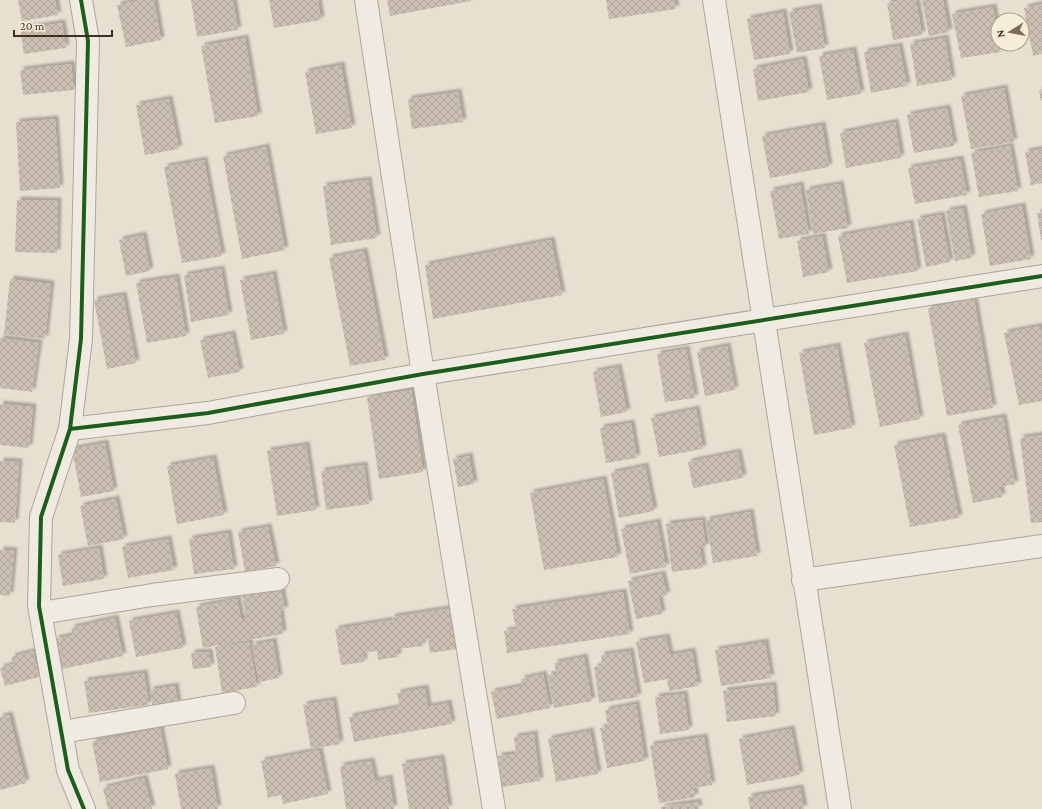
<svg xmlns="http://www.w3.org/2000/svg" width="1042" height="809" viewBox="0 0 1042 809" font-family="'Crimson Pro',serif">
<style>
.building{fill:url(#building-cross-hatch);filter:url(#shadow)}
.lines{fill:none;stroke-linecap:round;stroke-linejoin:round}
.minor-casing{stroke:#ada599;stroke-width:24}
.tertiary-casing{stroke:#ada599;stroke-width:24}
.minor{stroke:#efebe3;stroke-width:22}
.tertiary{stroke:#efebe3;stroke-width:22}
.cycleway-casing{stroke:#f7eed8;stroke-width:6}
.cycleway{stroke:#1b5e20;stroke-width:4}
</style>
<defs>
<pattern id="building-cross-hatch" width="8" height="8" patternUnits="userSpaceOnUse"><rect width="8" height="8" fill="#cbbfb2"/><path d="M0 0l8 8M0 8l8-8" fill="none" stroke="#afa499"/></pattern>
<filter id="shadow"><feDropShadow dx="3.5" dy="-3.5" stdDeviation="1" flood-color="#0004"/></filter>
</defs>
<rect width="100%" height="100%" fill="#e7e0d1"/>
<!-- building -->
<g class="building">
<polygon points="18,0 55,0 58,15 22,21"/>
<polygon points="142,0 154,0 161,40 126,47 117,5"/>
<polygon points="191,0 233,0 238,30 197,37"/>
<polygon points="269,0 318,0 321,20 274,28"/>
<polygon points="387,0 471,0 471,1 390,16"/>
<polygon points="606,0 674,0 676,9 609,19"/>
<polygon points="901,0 916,0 922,35 893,40 887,3"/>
<polygon points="922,0 943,0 949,32 929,36"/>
<polygon points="1042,4 1042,54 1033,56 1024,8"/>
<polygon points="818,7 825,48 797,53 789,12"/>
<polygon points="993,7 1001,52 961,58 952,14"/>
<polygon points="783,12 790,54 754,60 747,19"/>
<polygon points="62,23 66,48 24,54 20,29"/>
<polygon points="245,38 258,116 215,123 201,46"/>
<polygon points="945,38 952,80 917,86 910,44"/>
<polygon points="899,46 907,86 871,93 864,52"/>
<polygon points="853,50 861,94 827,100 819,56"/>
<polygon points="803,59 809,92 758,101 753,69"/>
<polygon points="71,64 74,90 23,95 20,70"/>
<polygon points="341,65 352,128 316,134 305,72"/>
<polygon points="1004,88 1014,142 971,149 961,96"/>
<polygon points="1042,89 1042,101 1041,101 1039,90"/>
<polygon points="458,92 463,122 412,129 408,99"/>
<polygon points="169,99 179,149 145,155 136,105"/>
<polygon points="947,108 954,146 914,153 907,115"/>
<polygon points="55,119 60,188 20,191 16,122"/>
<polygon points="895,122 901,158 846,168 840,133"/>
<polygon points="822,125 829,167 770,178 762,136"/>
<polygon points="1010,146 1018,191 979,197 971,153"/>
<polygon points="266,147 285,250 242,259 223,156"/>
<polygon points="1042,149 1042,183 1031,185 1025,152"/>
<polygon points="960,159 967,195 915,204 908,168"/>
<polygon points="204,160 222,256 182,263 164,167"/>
<polygon points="368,180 377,238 331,245 323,186"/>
<polygon points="840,184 848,228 813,234 806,190"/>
<polygon points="800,185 809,234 779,239 770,191"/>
<polygon points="17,200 58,201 57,253 15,252"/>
<polygon points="1022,206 1031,259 990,266 981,214"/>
<polygon points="963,208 972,258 955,261 946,211"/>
<polygon points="1042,212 1042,240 1041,240 1037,213"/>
<polygon points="941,215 950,262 926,267 917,219"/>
<polygon points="910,223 918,271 847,283 838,236"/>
<polygon points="143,235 150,271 126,276 119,240"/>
<polygon points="822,236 829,272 803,277 797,241"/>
<polygon points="551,240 562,295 433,319 425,265"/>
<polygon points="364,251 385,360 350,366 329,258"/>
<polygon points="221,269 229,315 191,322 184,275"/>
<polygon points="273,274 284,334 251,340 240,280"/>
<polygon points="176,277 186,336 147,343 136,283"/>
<polygon points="10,279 51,284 45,339 4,334"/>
<polygon points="123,295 136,363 107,369 94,300"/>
<polygon points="974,299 993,408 947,416 928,308"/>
<polygon points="1041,326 1042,401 1019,405 1004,333"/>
<polygon points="232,334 240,372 208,378 200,340"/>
<polygon points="905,335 920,419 880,427 864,343"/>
<polygon points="0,338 39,343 32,392 0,388"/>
<polygon points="727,346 735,390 705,396 697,352"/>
<polygon points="837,346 852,428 814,435 799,353"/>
<polygon points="686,349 695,398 665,402 657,354"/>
<polygon points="618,367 627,412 601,417 593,372"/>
<polygon points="411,390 423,472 379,479 367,397"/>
<polygon points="0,404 33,407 29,448 0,445"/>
<polygon points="696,409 703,449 659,457 651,418"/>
<polygon points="1003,417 1015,484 1000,487 1002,497 973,503 958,425"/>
<polygon points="631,423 637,458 606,463 600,428"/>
<polygon points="1042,435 1042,522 1031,523 1020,438"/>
<polygon points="942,436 959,518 910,527 894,445"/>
<polygon points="105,443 114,491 81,497 72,449"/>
<polygon points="306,445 316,510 277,516 267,451"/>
<polygon points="738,452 743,478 693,488 688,462"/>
<polygon points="469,456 474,484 458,487 453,459"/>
<polygon points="213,458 224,515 177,524 167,466"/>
<polygon points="0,461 19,462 15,523 0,522"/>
<polygon points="364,465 369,504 326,510 321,471"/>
<polygon points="645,466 654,511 619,518 611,473"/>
<polygon points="603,479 618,557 544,570 530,493"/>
<polygon points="116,499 124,539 88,546 80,506"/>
<polygon points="750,512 757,556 713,563 706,520"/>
<polygon points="702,520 706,547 700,548 703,568 672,572 666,524"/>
<polygon points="657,522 666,567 630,574 621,529"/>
<polygon points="268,527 276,566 245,572 238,532"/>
<polygon points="228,533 234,569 194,574 189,539"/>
<polygon points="168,539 174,570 128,578 122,547"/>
<polygon points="99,548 104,579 63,586 58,555"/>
<polygon points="0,550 14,551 10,596 0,595"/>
<polygon points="662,574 667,595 659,597 662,614 636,619 628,581"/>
<polygon points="281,589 285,610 280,611 283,634 203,648 196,607 237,599 241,619 246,618 242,595"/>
<polygon points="623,592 630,634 507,653 504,631 516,629 512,609"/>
<polygon points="452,608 458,649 430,653 428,639 422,640 423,646 397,649 398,657 378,660 377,651 363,653 364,662 341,665 335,629 392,620 392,617"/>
<polygon points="176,613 183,648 136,657 129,621"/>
<polygon points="115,618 123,656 62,669 55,639 73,635 71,628"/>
<polygon points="666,637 670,655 692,651 698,686 669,691 667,679 644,683 636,642"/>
<polygon points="273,641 279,678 259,682 252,645"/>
<polygon points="249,642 257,687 222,693 215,647"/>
<polygon points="765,642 771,678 721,686 715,650"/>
<polygon points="33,651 39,677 5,686 0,668 14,664 11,657"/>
<polygon points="630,651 638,697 599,703 594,667 602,666 601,655"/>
<polygon points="209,652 211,667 193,669 191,653"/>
<polygon points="584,657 592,701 554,708 548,675 557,674 554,663"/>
<polygon points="144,673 149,705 89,713 84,681"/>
<polygon points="543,674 550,708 497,719 491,692 522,686 521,679"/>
<polygon points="773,685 776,716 727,722 723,691"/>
<polygon points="175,686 178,704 153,708 150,690"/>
<polygon points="425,688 428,707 448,703 452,724 354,742 349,717 400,707 397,693"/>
<polygon points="684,694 689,730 660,734 655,697"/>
<polygon points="333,700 340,744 311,749 303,705"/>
<polygon points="636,704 645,761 607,768 600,728 608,727 605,710"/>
<polygon points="9,715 26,783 0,790 0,717"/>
<polygon points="160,728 168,769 100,782 92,742"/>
<polygon points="791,729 800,775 747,785 739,739"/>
<polygon points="590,731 598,774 556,782 548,739"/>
<polygon points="534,734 540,781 502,787 498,756 516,754 514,737"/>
<polygon points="704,737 712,785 694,788 695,797 659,803 650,745"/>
<polygon points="319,750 328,794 283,804 281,795 268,798 261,761"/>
<polygon points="441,758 449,809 409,809 402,764"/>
<polygon points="371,761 375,781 389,778 394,809 346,809 340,766"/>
<polygon points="211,768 218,809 181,809 175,774"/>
<polygon points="144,778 152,809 108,809 103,788"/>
<polygon points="800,788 804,809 750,809 748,797"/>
<polygon points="698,802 699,809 661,809 661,807"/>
</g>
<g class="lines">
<defs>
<g id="minor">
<polyline points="81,0 88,41 81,339 70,429 41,517 39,606 68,770 84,809"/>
<polyline points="366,0 423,374 494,809"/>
<polyline points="70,429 208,413 423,374 1042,276"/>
<polyline points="41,613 152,595 278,579"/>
<polyline points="62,732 234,703"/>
</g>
<g id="tertiary">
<polyline points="714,0 840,809"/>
<polyline points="803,580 1042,546"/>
</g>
</defs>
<!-- minor casing -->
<use href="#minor" class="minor-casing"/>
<!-- tertiary casing -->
<use href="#tertiary" class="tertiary-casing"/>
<!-- minor -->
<use href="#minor" class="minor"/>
<!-- tertiary -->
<use href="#tertiary" class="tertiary"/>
<defs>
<g id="cycleway">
<polyline points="81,0 88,41 81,339 70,429 41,517 39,606 68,770 84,809"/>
<polyline points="70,429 208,413 423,374 1042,276"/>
</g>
</defs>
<!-- cycleway casing -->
<use href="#cycleway" class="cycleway-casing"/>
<!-- cycleway -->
<use href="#cycleway" class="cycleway"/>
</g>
<!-- north arrow -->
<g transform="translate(1010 32) rotate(259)"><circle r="19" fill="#f7eed8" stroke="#ada18e"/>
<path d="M0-3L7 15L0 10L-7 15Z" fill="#786c5e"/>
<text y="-6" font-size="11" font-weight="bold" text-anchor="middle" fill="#3d2e20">N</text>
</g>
<!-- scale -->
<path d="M14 30v6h98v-6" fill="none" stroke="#3d2e20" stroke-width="2"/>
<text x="20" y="30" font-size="12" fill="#3d2e20" stroke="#f7eed8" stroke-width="3" paint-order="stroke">20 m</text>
</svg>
